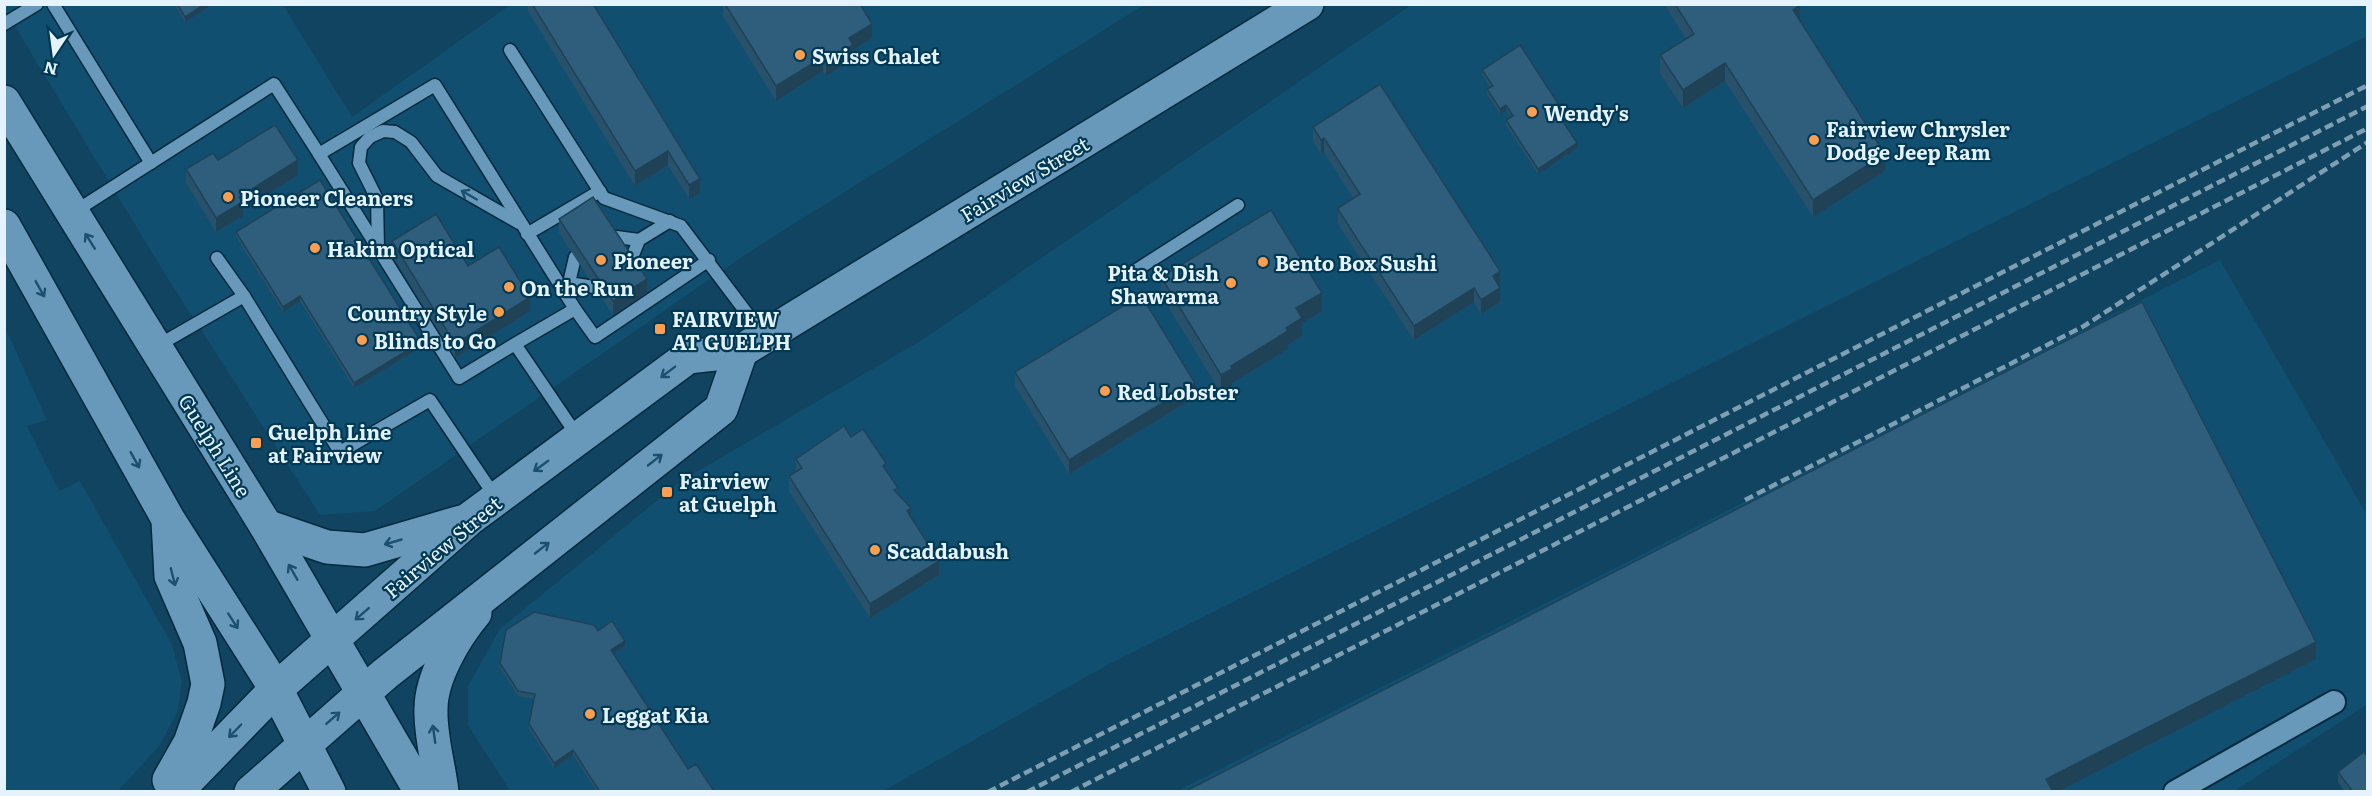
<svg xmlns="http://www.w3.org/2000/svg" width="2372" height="796" viewBox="0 0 2372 796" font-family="Literata,serif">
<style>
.built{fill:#114f70}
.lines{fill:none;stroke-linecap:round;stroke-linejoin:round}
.service-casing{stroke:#02293e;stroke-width:15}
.minor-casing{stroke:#02293e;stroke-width:26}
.secondary-casing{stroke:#02293e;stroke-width:36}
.service{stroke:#6899ba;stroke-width:12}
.minor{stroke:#6899ba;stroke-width:22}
.secondary{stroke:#6899ba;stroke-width:33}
.rail{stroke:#7e9fb2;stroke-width:4.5;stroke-dasharray:9 4.5;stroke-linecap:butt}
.wall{fill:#28516b}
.shaded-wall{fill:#204257}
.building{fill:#2e5e7c;stroke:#204257;stroke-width:1.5}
.oneway{stroke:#1b516e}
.poi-dot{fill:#fb9e50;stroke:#013955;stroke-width:2}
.labels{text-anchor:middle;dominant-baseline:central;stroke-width:4.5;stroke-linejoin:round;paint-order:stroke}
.poi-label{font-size:20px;font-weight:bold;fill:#e4f3fe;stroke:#013955;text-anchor:start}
.street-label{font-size:20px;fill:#e4f3fe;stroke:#013955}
</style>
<rect width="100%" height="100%" fill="#104460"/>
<!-- built -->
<g class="built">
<polygon points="5,4 283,5 352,117 510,5 1144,5 749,252 375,511 320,515 165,274 5,10"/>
<polygon points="1411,5 2367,5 2367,36 1109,664 883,791 510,791 468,725 468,686 500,629 681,481 922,340"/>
<polygon points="2220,260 2367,515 2367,704 2235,791 1175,792"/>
<polygon points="4,325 47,420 27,426 59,491 80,481 172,645 182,682 177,713 159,746 118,791 5,791"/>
</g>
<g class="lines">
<defs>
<g id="service">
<polyline points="53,4 151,163"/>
<polyline points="4,24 37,4"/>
<polyline points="510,50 604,198 681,226 764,336"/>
<polyline points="74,212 274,84 319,154"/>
<polyline points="527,234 600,191"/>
<polyline points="609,236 639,240"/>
<polyline points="378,249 377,199 359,163 361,147 370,137 383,131 395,132 411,142 437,176 519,223"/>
<polyline points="575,257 569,283 594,287"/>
<polyline points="217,258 244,296"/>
<polyline points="629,265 639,240 670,221"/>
<polyline points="1130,274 1238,205"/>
<polyline points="575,309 595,337 709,260"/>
<polyline points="515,344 459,378 319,154 435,85 575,309 515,344 578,437"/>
<polyline points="157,346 244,296 340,452 430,400 496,498"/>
</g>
<polyline id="minor" points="2175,792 2334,702"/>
<g id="secondary">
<polyline points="4,102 266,526 421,792"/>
<polyline points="4,226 168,519 276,689 329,792"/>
<polyline points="168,521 171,576 200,643 208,684 204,703 190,743 169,780"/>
<polyline points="266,526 327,547 365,550 461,522"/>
<polyline points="176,792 276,689 469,519 688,357 741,351 1307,4"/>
<polyline points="251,792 385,674 721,409 741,351"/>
<path d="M442,792C439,765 430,736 431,709C431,677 455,637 475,613"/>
</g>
</defs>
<!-- service casing -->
<use href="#service" class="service-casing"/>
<!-- minor casing -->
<use href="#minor" class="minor-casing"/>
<!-- secondary casing -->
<use href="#secondary" class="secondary-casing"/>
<!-- service -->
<use href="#service" class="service"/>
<!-- minor -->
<use href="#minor" class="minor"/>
<!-- secondary -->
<use href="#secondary" class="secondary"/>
<!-- rail -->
<g class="rail">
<polyline points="1745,500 2084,326 2368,142"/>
<polyline points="988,792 2368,85"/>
<polyline points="1027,792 2368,106"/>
<polyline points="1071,792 2368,128"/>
</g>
</g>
<!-- wall -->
<g class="wall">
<polygon points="174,4 213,4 185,22"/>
<polygon points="528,4 593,4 700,193 689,199 668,165 635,186 528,11"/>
<polygon points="723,4 860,4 872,38 853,50 853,59 826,76 823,71 776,101 723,16"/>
<polygon points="1664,4 1800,4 1800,22 1885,171 1813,217 1725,81 1683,108 1660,73 1660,55 1686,39"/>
<polygon points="1482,70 1559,110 1556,112 1577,148 1538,174 1506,125 1506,120 1511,117 1506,110 1500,114 1487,95 1487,89 1490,87 1482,75"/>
<polygon points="1313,127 1500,286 1499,286 1500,302 1481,314 1474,302 1414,340 1339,226 1338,222 1338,208 1353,198 1324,152 1321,154 1313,141"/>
<polygon points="218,160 298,175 243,209 243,216 216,232 186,183 186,169"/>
<polygon points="559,219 647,293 613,315 559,233"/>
<polygon points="236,232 421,347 354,388 300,301 283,312 236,237"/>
<polygon points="392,241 468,266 530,311 455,358 392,255"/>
<polygon points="1161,277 1322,311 1302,323 1302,336 1288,345 1288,349 1232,383 1232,386 1221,393 1161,295"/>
<polygon points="1015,372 1195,397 1069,474 1015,386"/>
<polygon points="851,437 886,470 911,517 939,575 870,618 789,491 789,476 796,472 796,459"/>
<polygon points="598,631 625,646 613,654 688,769 714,792 597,792 573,755 554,768 529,729 529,724 534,699 518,696 500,668 500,663"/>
<polygon points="2338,772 2367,792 2345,792 2338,782"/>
</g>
<!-- shaded-wall -->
<g class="shaded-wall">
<polygon points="205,4 213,4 185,22 185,17"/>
<polygon points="1800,5 1800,23 1793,10"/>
<polygon points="872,24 872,38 853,50 853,59 826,76 826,62 849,38"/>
<polygon points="823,57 823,71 776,101 776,86"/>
<polygon points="1725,63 1725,81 1683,108 1683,90"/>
<polygon points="1506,105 1506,110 1500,114 1500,109"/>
<polygon points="1559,105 1559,110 1554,113 1554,108"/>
<polygon points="1324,138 1324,152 1321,154 1321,140"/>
<polygon points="1577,143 1577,148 1538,174 1538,169"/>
<polygon points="668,151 668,165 635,186 635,171"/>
<polygon points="1885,154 1885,171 1813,217 1813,200"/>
<polygon points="298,160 298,175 243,209 243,216 216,232 216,218 239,197"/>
<polygon points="700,179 700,193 689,199 689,185"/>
<polygon points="1500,271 1500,286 1493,290 1493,276"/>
<polygon points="647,279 647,293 613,315 613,301"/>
<polygon points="1474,288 1474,302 1414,340 1414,326"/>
<polygon points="1500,288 1500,302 1481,314 1481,300"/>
<polygon points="1322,293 1322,311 1302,323 1302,336 1288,345 1288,349 1232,383 1232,386 1221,393 1221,375 1231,366 1286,328 1296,308"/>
<polygon points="300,296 300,301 283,312 283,307"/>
<polygon points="530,297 530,311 455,358 455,344"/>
<polygon points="421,342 421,347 354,388 354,383"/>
<polygon points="1195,383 1195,397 1069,474 1069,460"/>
<polygon points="911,508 911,522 907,511"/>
<polygon points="939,561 939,575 870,618 870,604"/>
<polygon points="625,641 625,646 611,655 611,650"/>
<polygon points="2316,642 2316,659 2057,792 2046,792 2046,779"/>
<polygon points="573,750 573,755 554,768 554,763"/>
</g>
<!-- building -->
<g class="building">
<polygon points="177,4 205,4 185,17"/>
<polygon points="532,4 593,4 700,179 689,185 668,151 635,171"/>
<polygon points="725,4 860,4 872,24 849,38 853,45 826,62 823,57 776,86"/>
<polygon points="1675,4 1800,4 1800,5 1793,10 1885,154 1813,200 1725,63 1683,90 1660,55 1694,34"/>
<polygon points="1520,45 1559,105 1554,108 1577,143 1538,169 1506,120 1513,116 1506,105 1500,109 1487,89 1493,86 1482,70"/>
<polygon points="1380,84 1500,271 1493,276 1500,288 1481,300 1474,288 1414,326 1339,211 1338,208 1360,194 1324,138 1321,140 1313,127"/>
<polygon points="275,125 298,160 239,197 243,202 216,218 186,169 213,153 218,160"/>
<polygon points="320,180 421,342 354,383 300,296 283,307 236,232"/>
<polygon points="593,197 647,279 613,301 559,219"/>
<polygon points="1271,210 1322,293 1296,308 1302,318 1286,328 1288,331 1231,366 1232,369 1221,375 1161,277"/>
<polygon points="436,214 468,266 499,247 530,297 455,344 392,241"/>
<polygon points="1141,295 1195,383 1069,460 1015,372"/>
<polygon points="2142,302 2316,642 2046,779 2053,792 1184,792"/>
<polygon points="844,426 851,437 863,429 886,463 883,466 898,488 894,490 911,508 907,511 939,561 870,604 789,476 802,468 796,459"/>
<polygon points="534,612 594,625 598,631 612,621 625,641 611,650 688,769 696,764 714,791 600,792 573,750 554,763 529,724 535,694 518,691 500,663 506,630"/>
<polygon points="2364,752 2367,756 2367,790 2365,792 2353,792 2338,772"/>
</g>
<!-- one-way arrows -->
<defs><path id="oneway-shaft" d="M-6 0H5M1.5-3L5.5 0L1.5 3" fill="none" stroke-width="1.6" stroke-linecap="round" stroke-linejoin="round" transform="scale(1.5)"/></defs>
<g class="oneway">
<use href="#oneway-shaft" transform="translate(469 195) rotate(-150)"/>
<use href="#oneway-shaft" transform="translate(90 241) rotate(-122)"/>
<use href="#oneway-shaft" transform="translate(40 289) rotate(61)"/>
<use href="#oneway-shaft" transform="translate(668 372) rotate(143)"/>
<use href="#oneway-shaft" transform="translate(135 460) rotate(61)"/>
<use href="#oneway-shaft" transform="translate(655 460) rotate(-38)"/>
<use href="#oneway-shaft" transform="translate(541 466) rotate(144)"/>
<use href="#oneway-shaft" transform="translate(393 542) rotate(164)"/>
<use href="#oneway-shaft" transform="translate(542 548) rotate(-38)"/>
<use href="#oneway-shaft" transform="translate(293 572) rotate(-120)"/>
<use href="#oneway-shaft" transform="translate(173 577) rotate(76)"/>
<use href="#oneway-shaft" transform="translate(362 614) rotate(139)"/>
<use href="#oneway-shaft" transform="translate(233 621) rotate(57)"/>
<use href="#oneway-shaft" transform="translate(333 718) rotate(-41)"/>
<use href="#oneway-shaft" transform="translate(235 731) rotate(134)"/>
<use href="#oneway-shaft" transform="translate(434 734) rotate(-98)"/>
</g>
<!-- markers -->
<g class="poi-dot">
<circle cx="800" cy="55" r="6"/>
<circle cx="1532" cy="112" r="6"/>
<circle cx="1814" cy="140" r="6"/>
<circle cx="228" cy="197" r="6"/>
<circle cx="315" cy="248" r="6"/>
<circle cx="601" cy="260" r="6"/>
<circle cx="1263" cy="262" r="6"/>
<circle cx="1231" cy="283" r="6"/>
<circle cx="509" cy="287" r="6"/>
<circle cx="499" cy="312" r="6"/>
<rect x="654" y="323" width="12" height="12" rx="3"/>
<circle cx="362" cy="340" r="6"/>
<circle cx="1105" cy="391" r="6"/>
<rect x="250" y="437" width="12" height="12" rx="3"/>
<rect x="661" y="486" width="12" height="12" rx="3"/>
<circle cx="875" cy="550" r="6"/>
<circle cx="590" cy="714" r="6"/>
</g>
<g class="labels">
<!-- poi labels -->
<g class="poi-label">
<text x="812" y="55">Swiss Chalet</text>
<text x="1544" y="112">Wendy's</text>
<text x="1826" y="128">Fairview Chrysler<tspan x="1826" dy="23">Dodge Jeep Ram</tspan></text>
<text x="240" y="197">Pioneer Cleaners</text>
<text x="327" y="248">Hakim Optical</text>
<text x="613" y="260">Pioneer</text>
<text x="1275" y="262">Bento Box Sushi</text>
<text x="1219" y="272" text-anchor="end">Pita &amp; Dish<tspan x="1219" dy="23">Shawarma</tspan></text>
<text x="521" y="287">On the Run</text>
<text x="487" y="312" text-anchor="end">Country Style</text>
<text x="672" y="318">FAIRVIEW<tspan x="672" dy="23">AT GUELPH</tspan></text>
<text x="374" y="340">Blinds to Go</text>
<text x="1117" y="391">Red Lobster</text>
<text x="268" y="431">Guelph Line<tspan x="268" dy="23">at Fairview</tspan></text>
<text x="679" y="480">Fairview<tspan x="679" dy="23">at Guelph</tspan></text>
<text x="887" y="550">Scaddabush</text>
<text x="602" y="714">Leggat Kia</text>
</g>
<!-- street labels -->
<g class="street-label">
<text transform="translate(1024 178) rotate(-31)">Fairview Street</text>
<text transform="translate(216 445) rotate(58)">Guelph Line</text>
<text transform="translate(442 546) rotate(-40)">Fairview Street</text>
</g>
</g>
<!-- border -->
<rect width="2372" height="796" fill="none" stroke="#e4f3fe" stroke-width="12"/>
<!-- north arrow -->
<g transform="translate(54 54) rotate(193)" stroke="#013955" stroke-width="4.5" paint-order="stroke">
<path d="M0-4.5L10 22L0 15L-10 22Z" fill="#e4f3fe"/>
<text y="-9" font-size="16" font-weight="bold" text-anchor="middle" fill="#e4f3fe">N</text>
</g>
</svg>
